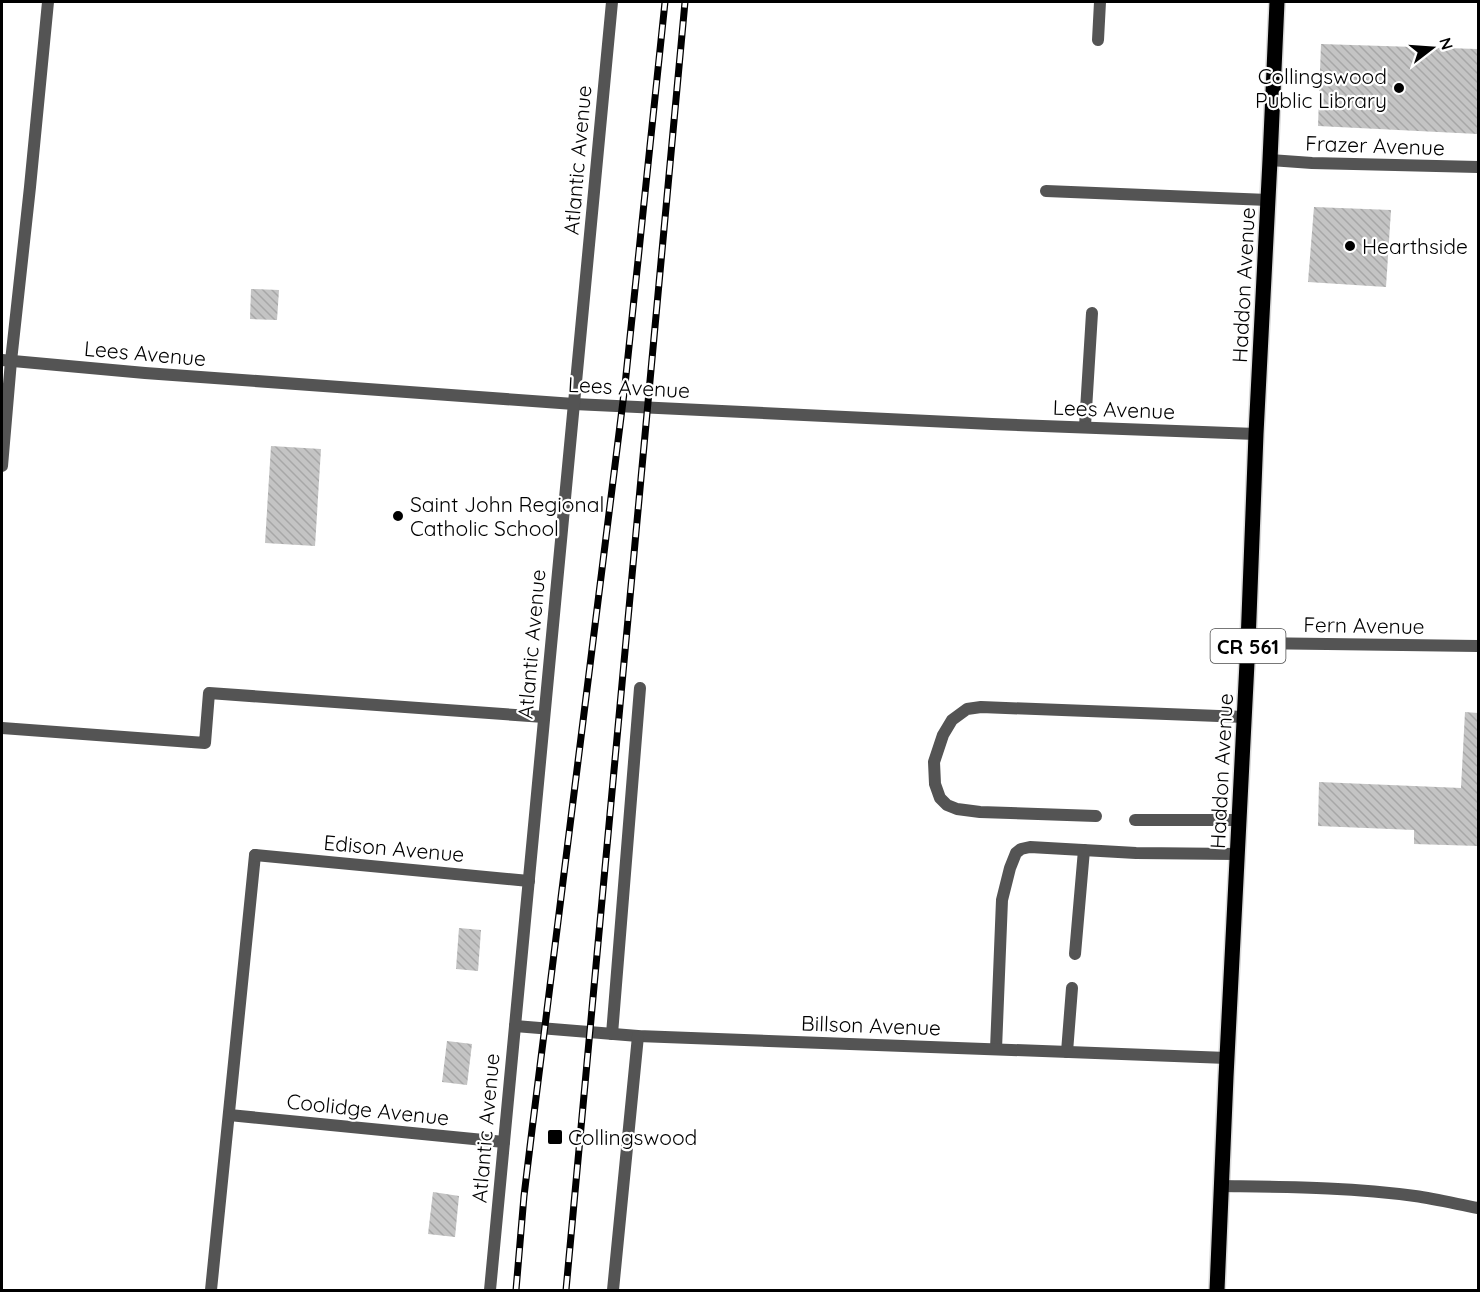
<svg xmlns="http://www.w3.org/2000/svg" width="1480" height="1292" viewBox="0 0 1480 1292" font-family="Quicksand,sans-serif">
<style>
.building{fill:url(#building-back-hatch)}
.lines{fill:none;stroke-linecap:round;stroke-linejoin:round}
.primary-casing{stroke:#dbdbdb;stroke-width:18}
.service{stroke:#545454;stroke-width:12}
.minor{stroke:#545454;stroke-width:12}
.tertiary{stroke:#545454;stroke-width:12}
.primary{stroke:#000;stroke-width:15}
.rail-casing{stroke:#000;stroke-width:7}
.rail{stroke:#fff;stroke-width:4.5;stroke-dasharray:14;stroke-linecap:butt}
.poi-dot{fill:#000;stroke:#fff;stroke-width:2}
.labels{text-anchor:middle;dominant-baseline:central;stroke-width:4.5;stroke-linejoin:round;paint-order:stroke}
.shield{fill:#fff;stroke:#4c4c4c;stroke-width:1.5}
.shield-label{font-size:20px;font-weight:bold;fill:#000}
.poi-label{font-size:21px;fill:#000;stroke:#fff;text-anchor:start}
.street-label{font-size:21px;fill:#000;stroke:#fff}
</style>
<defs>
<pattern id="building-back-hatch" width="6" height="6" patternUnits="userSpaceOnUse" patternTransform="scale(1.5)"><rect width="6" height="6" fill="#c4c4c4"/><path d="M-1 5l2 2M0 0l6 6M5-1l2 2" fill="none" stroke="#a7a7a7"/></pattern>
</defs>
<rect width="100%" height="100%" fill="#fff"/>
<!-- building -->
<g class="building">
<polygon points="1321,44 1477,49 1478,134 1318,126"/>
<polygon points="1314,207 1391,210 1386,287 1308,282"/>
<polygon points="251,289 279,290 277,320 250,319"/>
<polygon points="271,446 321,449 315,546 265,543"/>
<polygon points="1465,712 1478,713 1478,846 1414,844 1414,830 1318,826 1319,782 1461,788"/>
<polygon points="459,928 481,930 478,971 456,969"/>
<polygon points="447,1041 472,1044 467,1085 442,1082"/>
<polygon points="433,1192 459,1196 455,1237 428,1234"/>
</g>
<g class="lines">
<defs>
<polyline id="primary" points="1217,1290 1226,1077 1248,643 1256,434 1270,160 1277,2"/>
</defs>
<!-- primary casing -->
<use href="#primary" class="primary-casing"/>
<!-- service -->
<g class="service">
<polyline points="1098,40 1100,2"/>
<polyline points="1046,191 1268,200"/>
<polyline points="1085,426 1092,313"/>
<polyline points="2,728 205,743 209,693 544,717"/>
<polyline points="1096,816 980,812 957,809 947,805 940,798 935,784 934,762 943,735 952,720 967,709 981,707 1245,717"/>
<polyline points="1135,820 1239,820"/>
<polyline points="1075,954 1084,850"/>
<polyline points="612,1034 640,688"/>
<polyline points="996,1049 1002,900 1010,868 1016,853 1021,849 1030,847 1136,853 1237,854"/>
<polyline points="1067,1052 1072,988"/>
<path d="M1221,1186C1286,1187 1351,1187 1415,1196C1436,1199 1457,1204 1478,1208"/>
<polyline points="211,1290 255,855"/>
</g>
<!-- minor -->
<g class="minor">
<polyline points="1270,160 1312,163 1478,167"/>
<polyline points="2,360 145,373 574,404 992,424 1256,434"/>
<polyline points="1248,643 1478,646"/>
<polyline points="255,855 529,881"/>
<polyline points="515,1026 638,1036 1227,1058"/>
<polyline points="229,1115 504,1142"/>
<polyline points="490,1290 612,2"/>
<polyline points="613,1290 638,1036"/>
</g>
<!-- tertiary -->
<polyline class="tertiary" points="2,466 11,361 30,187 48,2"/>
<!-- primary -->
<use href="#primary" class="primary"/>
<defs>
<g id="rail">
<polyline points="516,1290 524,1196 532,1130 625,385 665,2"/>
<polyline points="566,1290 685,2"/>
</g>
</defs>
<!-- rail casing -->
<use href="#rail" class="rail-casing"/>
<!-- rail -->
<use href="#rail" class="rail"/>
</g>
<!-- markers -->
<g class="poi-dot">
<circle cx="1399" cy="88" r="6"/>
<circle cx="1350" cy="246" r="6"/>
<circle cx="398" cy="516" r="6"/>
<rect x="547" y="1129" width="16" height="16" rx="3"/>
</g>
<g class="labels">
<!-- shield labels -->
<rect class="shield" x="1210.5" y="629" width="75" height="34" rx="4.5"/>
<g class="shield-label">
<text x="1248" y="646">CR 561</text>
</g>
<!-- poi labels -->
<g class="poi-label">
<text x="1387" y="76" text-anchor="end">Collingswood<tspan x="1387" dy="24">Public Library</tspan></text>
<text x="1362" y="246">Hearthside</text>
<text x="410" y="504">Saint John Regional<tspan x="410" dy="24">Catholic School</tspan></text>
<text x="568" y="1137">Collingswood</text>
</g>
<!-- street labels -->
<g class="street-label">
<text transform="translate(1375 145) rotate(2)">Frazer Avenue</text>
<text transform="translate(577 160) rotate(-85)">Atlantic Avenue</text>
<text transform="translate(1243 285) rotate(-87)">Haddon Avenue</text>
<text transform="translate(145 353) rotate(5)">Lees Avenue</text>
<text transform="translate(629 387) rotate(3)">Lees Avenue</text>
<text transform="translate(1114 409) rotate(2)">Lees Avenue</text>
<text transform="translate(1364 625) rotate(1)">Fern Avenue</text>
<text transform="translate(531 644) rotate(-85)">Atlantic Avenue</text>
<text transform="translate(1221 771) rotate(-87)">Haddon Avenue</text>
<text transform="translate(394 848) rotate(5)">Edison Avenue</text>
<text transform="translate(871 1025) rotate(2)">Billson Avenue</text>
<text transform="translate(368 1109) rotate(6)">Coolidge Avenue</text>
<text transform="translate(485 1128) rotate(-85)">Atlantic Avenue</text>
</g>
</g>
<!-- border -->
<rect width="1480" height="1292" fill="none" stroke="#000000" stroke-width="6"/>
<!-- north arrow -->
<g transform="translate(1432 48) rotate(73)" stroke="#ffffff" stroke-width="4.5" paint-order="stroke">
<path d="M0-4.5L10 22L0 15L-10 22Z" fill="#000000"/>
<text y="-9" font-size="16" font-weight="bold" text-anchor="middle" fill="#000000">N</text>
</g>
</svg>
